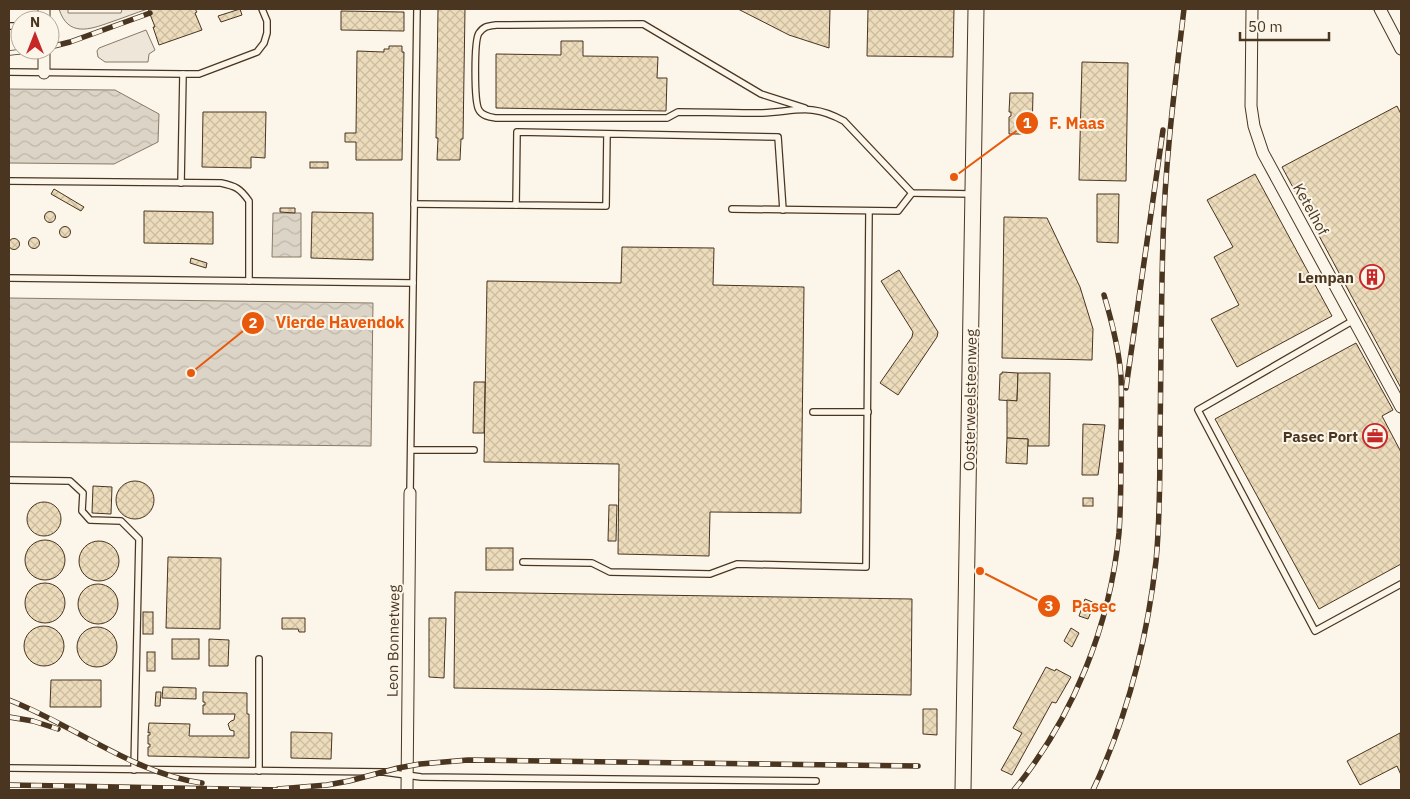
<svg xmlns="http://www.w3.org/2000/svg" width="1410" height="799" viewBox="0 0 1410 799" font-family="'IBM Plex Sans',sans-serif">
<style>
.grass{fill:#ede6d9;stroke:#887966}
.water{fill:url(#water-waves);stroke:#887966}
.building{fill:url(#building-cross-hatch);stroke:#4a3520}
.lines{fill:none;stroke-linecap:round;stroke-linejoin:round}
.lane-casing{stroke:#4a3520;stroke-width:8}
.street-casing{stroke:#4a3520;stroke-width:13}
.secondary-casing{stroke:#4a3520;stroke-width:17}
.lane{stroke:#fbf6e9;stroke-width:5.5}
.street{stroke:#fbf6e9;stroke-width:11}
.secondary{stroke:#fbf6e9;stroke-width:15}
.rail-casing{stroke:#4a3520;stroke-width:5.5}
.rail{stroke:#fbf6e9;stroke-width:4;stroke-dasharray:11;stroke-linecap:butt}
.labels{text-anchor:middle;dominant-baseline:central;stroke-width:4;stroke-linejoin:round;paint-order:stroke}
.street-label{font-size:15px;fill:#4a3520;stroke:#fbf6e9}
.poi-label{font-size:15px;font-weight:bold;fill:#4a3520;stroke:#fbf6e9;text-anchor:end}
.leader{fill:none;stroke:#e8590c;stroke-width:2}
.callout-dot{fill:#e8590c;stroke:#fbf6e9;stroke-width:2}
.mark-label{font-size:15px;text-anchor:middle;font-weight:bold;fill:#fff}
.callout-label{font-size:16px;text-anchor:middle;font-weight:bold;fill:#e8590c;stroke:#fbf6e9;stroke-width:4;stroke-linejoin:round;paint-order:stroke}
</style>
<defs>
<pattern id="water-waves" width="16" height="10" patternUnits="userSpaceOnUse" patternTransform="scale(1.25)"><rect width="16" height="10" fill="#dcd4c6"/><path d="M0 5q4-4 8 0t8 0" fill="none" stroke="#beb7aa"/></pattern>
<pattern id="building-cross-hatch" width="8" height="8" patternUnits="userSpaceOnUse" patternTransform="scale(1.25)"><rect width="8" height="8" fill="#ecdcbc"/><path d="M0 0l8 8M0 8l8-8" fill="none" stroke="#ccbda1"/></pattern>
</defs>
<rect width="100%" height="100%" fill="#fbf6e9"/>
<!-- grass -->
<g class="grass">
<path d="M59,9H68V13H121L122,9H148C135,13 123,18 111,22C89,30 68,37 59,9Z"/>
<polygon points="146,30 155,50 149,54 148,62 105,62 98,57 97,51 99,48"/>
</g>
<!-- water -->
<g class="water">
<polygon points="9,89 115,90 159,114 158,142 114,164 9,163"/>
<polygon points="273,213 301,213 301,257 272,257"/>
<polygon points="9,298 373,303 371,446 9,442"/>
</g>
<!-- building -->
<g class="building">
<polygon points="148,9 195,9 197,12 195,13 202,30 159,45 153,27 155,27"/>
<polygon points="240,9 242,15 221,22 218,16"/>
<polygon points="438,9 465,9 463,139 461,139 460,160 437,160 438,138 436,138"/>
<polygon points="738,9 830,9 829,48 789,35"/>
<polygon points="868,9 954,9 953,57 867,56"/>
<polygon points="341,11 404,12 404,31 341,30"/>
<polygon points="561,41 583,41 583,56 658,57 657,78 667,78 666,111 496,108 496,54 561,55"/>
<polygon points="389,46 402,46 402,52 404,52 402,160 356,160 356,142 345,142 345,133 356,133 357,51 384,52 384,49 389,49"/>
<polygon points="1082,62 1128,63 1126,181 1079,180"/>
<polygon points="1010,93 1033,93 1032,134 1009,134 1009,117 1011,116 1011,112 1009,112"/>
<polygon points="1397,106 1401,114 1401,388 1282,167"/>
<polygon points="203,112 266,112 265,158 251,157 251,168 202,167"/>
<rect x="310" y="162" width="18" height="6"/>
<polygon points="1255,174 1332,316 1237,367 1211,319 1239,305 1214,257 1233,247 1207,200"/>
<polygon points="54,189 84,207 81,211 51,194"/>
<polygon points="1097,194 1119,194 1118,243 1097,242"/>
<polygon points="280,208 295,208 295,213 280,212"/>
<polygon points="144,211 213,212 213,244 144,243"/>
<circle cx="50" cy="217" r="5.5"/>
<polygon points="312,212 373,213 373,260 311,258"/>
<polygon points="1004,217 1047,218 1080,287 1093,329 1092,360 1002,358"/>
<circle cx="65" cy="232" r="5.5"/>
<circle cx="34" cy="243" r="5.5"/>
<circle cx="14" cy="244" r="5.5"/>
<polygon points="622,247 714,248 713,285 804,287 801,513 710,512 709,556 618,554 619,464 484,462 487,281 621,283"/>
<polygon points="191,258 207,263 206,268 190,263"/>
<polygon points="899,270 938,332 937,337 898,395 880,383 912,337 913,332 881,281"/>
<polygon points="1356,343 1393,410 1382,416 1401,452 1401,564 1319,609 1215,419"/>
<polygon points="1002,372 1018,373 1017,401 999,400 1000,374 1002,374"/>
<polygon points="1018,373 1050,373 1049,446 1028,446 1028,439 1007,438 1007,400 1017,401"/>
<polygon points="474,382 485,382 484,433 473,433"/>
<polygon points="1083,424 1105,425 1098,475 1082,475"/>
<polygon points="1007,438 1028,439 1027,464 1006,463"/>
<circle cx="135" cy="500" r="19"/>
<polygon points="93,486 112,487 111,514 92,513"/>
<rect x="1083" y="498" width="10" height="8"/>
<circle cx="44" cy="519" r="17"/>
<polygon points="609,505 617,505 616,541 608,541"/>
<circle cx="45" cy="560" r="20"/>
<circle cx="99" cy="561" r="20"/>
<rect x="486" y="548" width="27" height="22"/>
<polygon points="168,557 221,558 220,629 166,628"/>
<circle cx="45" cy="603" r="20"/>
<circle cx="98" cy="604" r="20"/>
<polygon points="455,592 912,599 911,695 454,688"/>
<polygon points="1085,599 1095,603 1088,619 1079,616"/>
<rect x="143" y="612" width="10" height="22"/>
<polygon points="282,618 305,618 305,632 299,632 298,629 282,629"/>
<polygon points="429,618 446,618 444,678 429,677"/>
<circle cx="44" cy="646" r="20"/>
<circle cx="97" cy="647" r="20"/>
<polygon points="1071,628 1079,633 1072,647 1064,641"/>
<rect x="172" y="639" width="27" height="20"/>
<polygon points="209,639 229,640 228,666 209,666"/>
<rect x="147" y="652" width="8" height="19"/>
<polygon points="1046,667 1055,671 1056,669 1071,677 1056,703 1052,702 1012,775 1001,770 1022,733 1013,728"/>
<polygon points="51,680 101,680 101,707 50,707"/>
<polygon points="163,687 196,688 196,699 162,698"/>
<polygon points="156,692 161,692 160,706 155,706"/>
<polygon points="203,692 247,693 247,714 249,714 249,758 148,756 148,747 150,747 150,744 148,744 148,735 150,735 150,732 148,733 149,723 190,724 189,736 234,736 234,731 230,730 228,724 231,721 234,720 235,714 203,714 203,705 205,705 205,702 203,702"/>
<polygon points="923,709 937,709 937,735 923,734"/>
<polygon points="291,732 332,733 331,759 291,758"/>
<polygon points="1400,733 1401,775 1397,766 1360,785 1347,761"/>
</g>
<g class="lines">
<defs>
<g id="lane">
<polyline points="9,26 20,26"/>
<polyline points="9,72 183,74"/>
<path d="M805,108L761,94L643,24L496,25C488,26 484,26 479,33C474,40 474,102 479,110C482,116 490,117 496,118H667L678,112C706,112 733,113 761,113C795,112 810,102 844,121L912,193L972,194"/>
<polyline points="607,134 606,206 516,205 517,132 778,137 783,210"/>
<path d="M9,181L221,183C235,186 240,188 249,201V281"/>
<polyline points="181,183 183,74 199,74 257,52 264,43 267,33 267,21 262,9"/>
<polyline points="414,204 516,205"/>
<polyline points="732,209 898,211 912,193"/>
<polyline points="9,278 413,283"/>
<polyline points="1354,320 1198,410 1315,631 1401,584"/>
<polyline points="813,412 868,412"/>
<polyline points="411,450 474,450"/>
<polyline points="9,480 70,481 83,493 82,511 90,520 121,521 139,539 134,770"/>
<polyline points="410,493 417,9"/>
<polyline points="523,562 592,563 610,572 710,574 737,564 866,567 869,211"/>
<polyline points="259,659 259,771"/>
<polyline points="9,768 384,772 421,777 816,781"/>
</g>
<g id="street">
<polyline points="44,9 44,20"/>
<polyline points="1252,9 1251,106 1254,126 1263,153 1401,407"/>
<polyline points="1380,9 1401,49"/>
<polyline points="44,50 44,73"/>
<polyline points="407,790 410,493"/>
</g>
<polyline id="secondary" points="963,790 976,9"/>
</defs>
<!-- lane casing -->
<use href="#lane" class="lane-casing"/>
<!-- street casing -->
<use href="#street" class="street-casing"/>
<!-- secondary casing -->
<use href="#secondary" class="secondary-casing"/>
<!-- lane -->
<use href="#lane" class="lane"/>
<!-- street -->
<use href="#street" class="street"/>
<!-- secondary -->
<use href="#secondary" class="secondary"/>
<defs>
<g id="rail">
<polyline points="50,47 70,42 150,13"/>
<polyline points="9,53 36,50"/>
<polyline points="1126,388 1163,130"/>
<path d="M9,700C74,725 132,773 202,783"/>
<polyline points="9,717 33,721 58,729"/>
<polyline points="9,785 285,790"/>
<polyline points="278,789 327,785 349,781 398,768 420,764 468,760 918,766"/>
<path d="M1014,790C1073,718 1110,626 1119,533C1121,505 1121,477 1121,449C1121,425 1122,401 1121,377C1119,349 1112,322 1104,295"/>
<path d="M1093,790C1127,718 1147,640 1156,561C1160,520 1160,479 1160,438C1161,371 1161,305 1163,239C1165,161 1175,85 1184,9"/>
</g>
</defs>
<!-- rail casing -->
<use href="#rail" class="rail-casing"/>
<!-- rail -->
<use href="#rail" class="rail"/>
</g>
<!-- icons -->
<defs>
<symbol id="building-ring" viewBox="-11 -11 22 22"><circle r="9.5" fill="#fbf6e9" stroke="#c62828" stroke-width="1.5"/><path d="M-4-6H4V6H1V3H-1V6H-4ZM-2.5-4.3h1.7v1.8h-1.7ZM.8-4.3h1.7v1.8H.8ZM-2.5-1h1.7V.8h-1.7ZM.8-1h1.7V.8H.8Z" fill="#c62828"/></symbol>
<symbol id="office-ring" viewBox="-11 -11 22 22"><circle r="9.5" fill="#fbf6e9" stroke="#c62828" stroke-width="1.5"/><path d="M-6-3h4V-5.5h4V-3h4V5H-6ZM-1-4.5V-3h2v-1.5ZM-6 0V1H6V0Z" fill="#c62828"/></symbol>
</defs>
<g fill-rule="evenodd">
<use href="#building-ring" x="1358" y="263" width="28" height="28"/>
<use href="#office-ring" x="1361" y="422" width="28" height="28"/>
</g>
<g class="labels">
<!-- street labels -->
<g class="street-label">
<text transform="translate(1311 209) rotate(61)">Ketelhof</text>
<text transform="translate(970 400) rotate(-89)">Oosterweelsteenweg</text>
<text transform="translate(393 641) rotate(-89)">Leon Bonnetweg</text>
</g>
<!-- poi labels -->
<g class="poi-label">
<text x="1354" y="277">Lempan</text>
<text x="1358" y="436">Pasec Port</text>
</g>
</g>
<!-- callouts -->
<path class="leader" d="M954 177L1027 123M191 373L253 323M980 571L1049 606"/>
<g class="callout-dot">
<circle cx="954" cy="177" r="5"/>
<circle cx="191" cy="373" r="5"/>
<circle cx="980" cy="571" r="5"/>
<circle cx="1027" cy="123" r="12"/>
<circle cx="253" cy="323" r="12"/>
<circle cx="1049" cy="606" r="12"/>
</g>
<g class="mark-label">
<text x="1027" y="128">1</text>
<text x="253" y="328">2</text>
<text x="1049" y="611">3</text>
</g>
<g class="callout-label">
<text x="1077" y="129">F. Maas</text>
<text x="340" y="328">Vierde Havendok</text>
<text x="1094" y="612">Pasec</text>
</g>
<!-- border -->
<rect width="1410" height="799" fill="none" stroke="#4a3520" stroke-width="20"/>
<!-- north arrow -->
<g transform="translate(35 35)"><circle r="24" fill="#fbf6e9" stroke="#b4a999"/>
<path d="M0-4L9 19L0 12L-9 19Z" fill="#c62828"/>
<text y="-8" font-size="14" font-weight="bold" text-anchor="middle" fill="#4a3520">N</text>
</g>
<!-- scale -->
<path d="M1240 32v8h89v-8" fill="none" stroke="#4a3520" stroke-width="2.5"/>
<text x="1248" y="32" font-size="15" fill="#4a3520" stroke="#fbf6e9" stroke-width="4" paint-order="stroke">50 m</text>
</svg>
